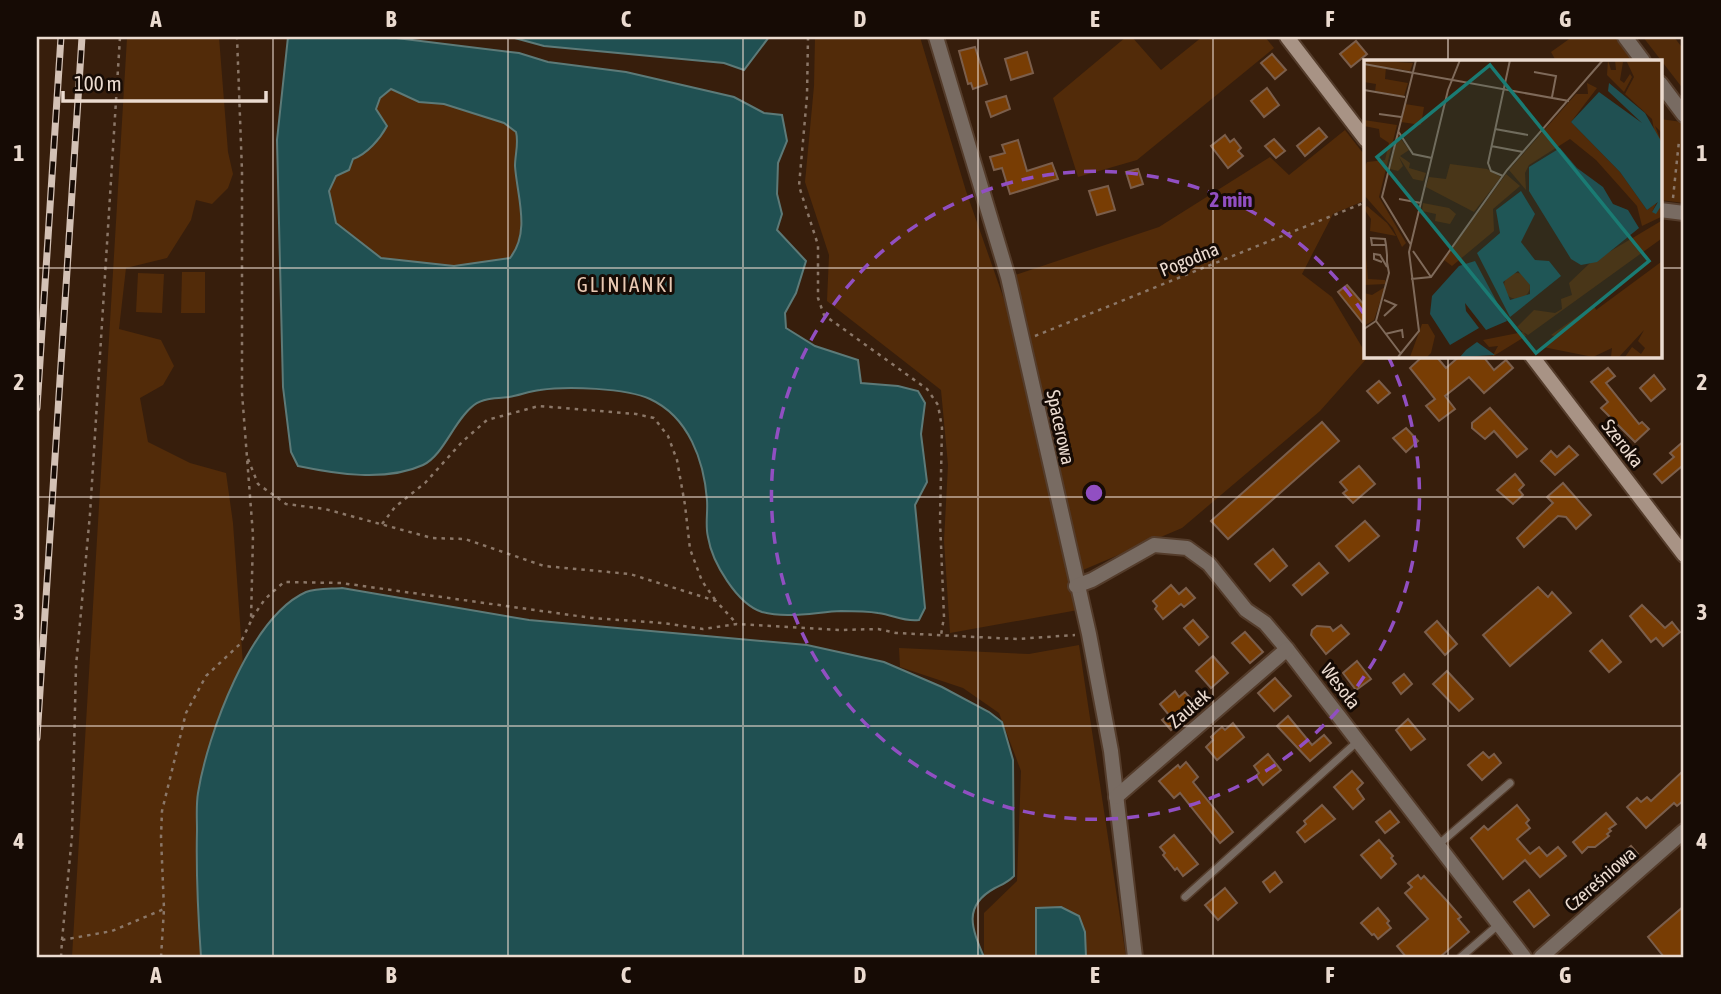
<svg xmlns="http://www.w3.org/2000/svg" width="1721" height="994" viewBox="0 0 1721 994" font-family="'Asap Condensed',sans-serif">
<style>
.green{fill:#522b09}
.water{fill:#205052;stroke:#5d7a78;stroke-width:2;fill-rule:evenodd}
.building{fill:#783d04;stroke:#7b5e4b;stroke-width:2}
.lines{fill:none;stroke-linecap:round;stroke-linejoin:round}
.lane-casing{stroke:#543c2b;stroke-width:10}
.street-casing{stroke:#543c2b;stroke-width:18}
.secondary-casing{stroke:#543c2b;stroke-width:18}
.path{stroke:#8b7768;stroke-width:2.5;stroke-dasharray:3.5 5;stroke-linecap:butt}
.lane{stroke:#786b62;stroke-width:7}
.street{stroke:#786b62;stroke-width:14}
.secondary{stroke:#a89385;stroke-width:14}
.rail-casing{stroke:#d3c1b5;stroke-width:7}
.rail{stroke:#160b05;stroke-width:4.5;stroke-dasharray:13;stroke-linecap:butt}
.grid{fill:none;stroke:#ebdbd0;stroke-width:2;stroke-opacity:0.55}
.ring{fill:none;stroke:#914fc2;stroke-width:3.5;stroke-dasharray:12 9}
.labels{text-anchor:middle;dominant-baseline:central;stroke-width:6;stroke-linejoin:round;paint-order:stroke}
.street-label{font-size:19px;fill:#ebdbd0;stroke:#160b05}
.neighbourhood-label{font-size:21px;letter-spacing:2px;fill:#e9c9b3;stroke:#160b05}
.inset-road{fill:none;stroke:#7f6a5a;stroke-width:2}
.view{fill:#1a7b73;fill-opacity:0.15;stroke:#1a7b73;stroke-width:3.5}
.inset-edge{fill:none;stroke:#ebdbd0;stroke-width:3.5}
.centre{fill:#914fc2;stroke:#160b05;stroke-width:3.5}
.ring-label{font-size:21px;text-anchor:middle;font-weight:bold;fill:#914fc2;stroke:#160b05;stroke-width:6;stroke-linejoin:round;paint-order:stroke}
.neatline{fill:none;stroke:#ebdbd0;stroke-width:2.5}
.grid-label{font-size:23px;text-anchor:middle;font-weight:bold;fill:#ebdbd0}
</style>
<rect width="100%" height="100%" fill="#371e0c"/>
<!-- green -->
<g class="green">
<polygon points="131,37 219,37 228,152 233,174 228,188 212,204 196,200 191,220 167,258 126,268 119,329 161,340 174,366 163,385 140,398 148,442 190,463 226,473 233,523 243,665 219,715 197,794 196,865 201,957 72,957 127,38"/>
<polygon points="815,37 920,37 966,191 1013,325 1078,610 950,633 944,541 948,465 941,390 827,301 829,255 805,182 814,86"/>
<polygon points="1126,37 1132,37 1161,70 1202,37 1265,37 1274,48 1137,160 1078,177 1053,98"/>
<polygon points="1572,37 1618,37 1637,61 1556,61 1551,52"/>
<polygon points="1643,37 1674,37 1684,50 1684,90"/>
<path d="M391,89L419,102L444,104L504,123L516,132C519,143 515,154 515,166C517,196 531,232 510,258L454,266L381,258L336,223L329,191L336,176L349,170L353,159C367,154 380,139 387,126L376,110L380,98Z"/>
<polygon points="1660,119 1682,122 1684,125 1684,203 1660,200"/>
<polygon points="1345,130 1366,157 1366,200 1333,214 1302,274 1332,297 1368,357 1320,411 1182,528 1083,570 1073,547 1012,276 1159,227 1270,157 1289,175"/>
<polygon points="182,272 205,272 205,313 181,313"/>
<polygon points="138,273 164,274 162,313 136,312"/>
<polygon points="1079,645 1126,957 984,957 984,913 1017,881 1021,771 999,713 963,688 900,667 899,648 1029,654"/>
</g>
<!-- water -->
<g class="water">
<path d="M288,37H388L519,53L548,62L626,72L734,97L764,113L782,115L787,141L778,163L777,194L782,214L777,230L806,261L796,293L785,313L786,328L815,346L858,360L861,383L898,386L918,391L925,403L921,434L927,482L915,505L925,608L919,620C903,622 894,615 878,613C866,611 854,611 841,611C816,612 787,619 762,612C737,604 712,562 708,537C705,526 708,512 707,500C704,461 689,417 650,399C626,388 567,386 540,390C530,391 520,395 509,397C498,398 483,398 474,405C454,420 444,455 423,465C386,482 336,474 298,466L291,452L283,387L277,140ZM391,89L419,102L444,104L504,123L516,132C519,143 515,154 515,166C517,196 531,232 510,258L454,266L381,258L336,223L329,191L336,176L349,170L353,159C367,154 380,139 387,126L376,109L380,98Z"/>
<polygon points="511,37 769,37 744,70 724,63 544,46"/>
<path d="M342,588L529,620L807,645L884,662L942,687L989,712L1002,722L1013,760L1014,876C1007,883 1003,884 995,888C962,906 972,929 984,957H201C198,915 196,872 197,830C197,818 196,805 198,793C207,736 250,617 306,592C316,588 331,589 342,588Z"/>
<polygon points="1061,907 1079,916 1085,932 1086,957 1036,957 1036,908"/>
</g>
<!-- building -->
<g class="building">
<polygon points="1356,41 1367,54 1351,67 1340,54"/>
<polygon points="975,47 987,84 973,89 971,83 968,84 959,51"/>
<polygon points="1027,52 1033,73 1011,80 1005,59"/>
<polygon points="1272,54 1286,70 1275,79 1261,63"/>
<polygon points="1267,88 1279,105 1264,117 1251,101"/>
<polygon points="1006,96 1010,109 991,117 986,102"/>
<polygon points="1319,128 1327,137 1305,156 1297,146"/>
<polygon points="1225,135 1230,142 1234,139 1241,148 1238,151 1243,156 1228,168 1211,146"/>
<polygon points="1274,139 1285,151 1276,158 1265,146"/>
<polygon points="1018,140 1027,171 1052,163 1058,179 1010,194 1002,168 994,170 990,157 1005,153 1002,145"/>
<polygon points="1138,169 1143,184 1131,188 1126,172"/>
<polygon points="1108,186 1115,210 1097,215 1089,191"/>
<polygon points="1347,285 1366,307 1366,327 1338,292"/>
<polygon points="1424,355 1435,355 1446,368 1461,355 1482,355 1494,370 1506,360 1513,368 1484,393 1469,377 1445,396 1455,409 1439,421 1426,406 1435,399 1410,368"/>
<polygon points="1608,368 1615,376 1606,383 1639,424 1642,422 1649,429 1635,442 1601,408 1608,402 1591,382"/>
<polygon points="1654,375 1665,389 1651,401 1640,388"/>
<polygon points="1379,381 1390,393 1378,403 1367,391"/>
<polygon points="1490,408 1527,449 1517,457 1494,431 1485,439 1472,428 1472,423"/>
<polygon points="1322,422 1339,441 1228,539 1211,521"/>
<polygon points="1406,428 1418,441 1406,452 1393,438"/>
<polygon points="1684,441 1684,471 1681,467 1662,483 1654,474 1674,457 1670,453"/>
<polygon points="1569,446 1578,455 1555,475 1541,461 1551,451 1557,457"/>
<polygon points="1359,466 1375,484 1353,503 1343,493 1347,490 1340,482"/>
<polygon points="1515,474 1524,485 1519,490 1523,495 1513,504 1497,490"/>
<polygon points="1563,483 1591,515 1576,529 1566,517 1558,516 1524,547 1517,538 1553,503 1547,497"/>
<polygon points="1365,521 1379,536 1349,561 1336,546"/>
<polygon points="1273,549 1287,566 1270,581 1255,564"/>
<polygon points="1319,563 1328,573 1302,595 1293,585"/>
<polygon points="1171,585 1179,594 1186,588 1195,598 1184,607 1181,604 1163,619 1155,609 1157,606 1153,601"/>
<polygon points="1538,587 1548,597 1552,592 1571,613 1510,666 1483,635"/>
<polygon points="1642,605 1665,628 1672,622 1680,632 1663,646 1656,638 1651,642 1630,616"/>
<polygon points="1193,620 1208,637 1199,645 1184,628"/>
<polygon points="1437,621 1457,644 1445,655 1425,632"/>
<polygon points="1341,625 1349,634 1326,654 1311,635 1312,630 1317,626 1330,627 1333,631"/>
<polygon points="1245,632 1263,652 1250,663 1232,643"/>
<polygon points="1602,640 1621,662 1609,672 1590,651"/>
<polygon points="1213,656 1228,673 1211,688 1196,671"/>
<polygon points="1357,661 1371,679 1356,690 1343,673"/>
<polygon points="1447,671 1473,699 1459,711 1433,684"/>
<polygon points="1404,674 1412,684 1401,694 1393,683"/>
<polygon points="1275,678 1291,696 1274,711 1258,693"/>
<polygon points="1175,691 1179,697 1185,692 1198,707 1171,730 1162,720 1169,715 1160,704"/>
<polygon points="1288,716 1312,745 1324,735 1331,743 1310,761 1277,726"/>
<polygon points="1408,719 1425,739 1411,750 1396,730"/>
<polygon points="1233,723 1244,737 1217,760 1206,747 1213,740 1211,737 1216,732 1222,727 1225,730"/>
<polygon points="1483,752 1489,758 1494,754 1501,763 1482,780 1468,765"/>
<polygon points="1268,754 1281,770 1263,785 1256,776 1259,773 1254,766"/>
<polygon points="1186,762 1198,777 1193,782 1233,832 1220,843 1180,793 1174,798 1159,781 1178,765 1180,768"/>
<polygon points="1684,770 1684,800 1677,806 1674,803 1646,828 1627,807 1637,798 1641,802 1647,797 1651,801"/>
<polygon points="1352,771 1363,783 1357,789 1364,799 1353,809 1334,787"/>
<polygon points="1322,805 1335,819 1305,842 1297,832 1306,824 1304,821"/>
<polygon points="1517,805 1529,820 1526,823 1530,828 1517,839 1530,854 1539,847 1547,856 1558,847 1566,856 1540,877 1525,860 1503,879 1471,838 1484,826 1488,830"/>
<polygon points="1390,811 1399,822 1385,833 1376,822"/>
<polygon points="1606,813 1616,824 1609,829 1611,831 1607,834 1609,836 1595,847 1588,847 1582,853 1573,842"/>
<polygon points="1174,835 1198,864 1183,876 1177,868 1175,870 1163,855 1165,853 1160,847"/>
<polygon points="1379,840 1393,856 1391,858 1396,864 1381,878 1361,855"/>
<polygon points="1631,846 1638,854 1612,875 1606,868"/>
<polygon points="1275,872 1282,882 1270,892 1263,882"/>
<polygon points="1418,875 1421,879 1424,876 1448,902 1461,917 1458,919 1469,932 1440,957 1406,957 1397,946 1428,919 1405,893 1412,887 1408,883"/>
<polygon points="1225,888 1237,903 1218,920 1205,905"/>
<polygon points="1529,890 1549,915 1534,927 1514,902"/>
<polygon points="1684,906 1684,957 1664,957 1648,937"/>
<polygon points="1378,908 1389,921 1387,923 1391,928 1378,939 1374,934 1372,935 1361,923"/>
</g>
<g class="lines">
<defs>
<g id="lane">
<polyline points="1438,845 1510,783"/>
<polyline points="1185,897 1358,741"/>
<polyline points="1461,957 1498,925"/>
</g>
<g id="street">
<polyline points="936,37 1008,277 1089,634 1111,751 1135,957"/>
<polyline points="1625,37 1643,61"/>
<polyline points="1660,83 1684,115"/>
<polyline points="1660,210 1684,213"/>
<polyline points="1076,586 1092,580 1154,545 1187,548 1209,564 1246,610 1265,623 1287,649 1524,957"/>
<polyline points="1116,797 1287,649"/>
<polyline points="1541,957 1684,831"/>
</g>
<g id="secondary">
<polyline points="1287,37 1366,140"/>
<polyline points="1531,355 1684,555"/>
</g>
</defs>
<!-- lane casing -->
<use href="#lane" class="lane-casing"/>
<!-- street casing -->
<use href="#street" class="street-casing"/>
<!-- secondary casing -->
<use href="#secondary" class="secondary-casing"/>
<!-- path -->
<g class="path">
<polyline points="808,37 807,96 799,186 818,245 818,298 824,315 927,389 938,405 942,428 940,521 944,617 941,635"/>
<polyline points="1673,198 1679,141"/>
<polyline points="1035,336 1366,202"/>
<polyline points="248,459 258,484 286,504 325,509 432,538 465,539 544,566 630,574 716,601 737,624"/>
<polyline points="382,524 395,507 425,483 462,442 487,420 539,406 636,414 654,418 668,436 677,460 685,505 690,549 702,581 716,601"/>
<polyline points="252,618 265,599 284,582 341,583 592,618 663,623 703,629 737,624 841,630 878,629 896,633 1017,639 1075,635"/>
<polyline points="62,940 72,836 76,666 90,514 120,37"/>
<polyline points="61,957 62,940 112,931 164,909"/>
<polyline points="161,957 164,909 161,837 162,811 186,713 206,676 240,644 251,621 253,535 242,393 242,171 237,37"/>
</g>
<!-- lane -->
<use href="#lane" class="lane"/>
<!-- street -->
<use href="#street" class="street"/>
<!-- secondary -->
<use href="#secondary" class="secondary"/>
<defs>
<g id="rail">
<polyline points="37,408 61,37"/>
<polyline points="37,738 82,37"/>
</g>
</defs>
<!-- rail casing -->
<use href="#rail" class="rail-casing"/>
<!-- rail -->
<use href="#rail" class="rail"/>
</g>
<!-- grid -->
<path class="grid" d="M273,37V957M508,37V957M743,37V957M978,37V957M1213,37V957M1448,37V61M37,268H1366M1660,268H1684M1448,355V957M37,497H1684M37,726H1684"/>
<!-- distance rings -->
<path class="ring" d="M1388 356A324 324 0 1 1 1366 317"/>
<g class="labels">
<!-- street labels -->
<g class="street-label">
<text transform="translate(1189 259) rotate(-22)">Pogodna</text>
<text transform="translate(1061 427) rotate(78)">Spacerowa</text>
<text transform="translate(1623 443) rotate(52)">Szeroka</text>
<text transform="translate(1341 686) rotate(52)">Wesoła</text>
<text transform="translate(1189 708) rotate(-41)">Zaułek</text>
<text transform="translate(1600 879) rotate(-41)">Czereśniowa</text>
</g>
<!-- neighbourhood labels -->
<g class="neighbourhood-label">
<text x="626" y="284">GLINIANKI</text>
</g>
</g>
<!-- overview -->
<g transform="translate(1364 60)">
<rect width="298" height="298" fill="#371e0c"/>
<path d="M0,0L49,3L46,11L22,7L21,19L44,23L40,36L11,31L12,24L0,22ZM244,0L247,10H252L251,0L259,2L256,20L260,23L266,14L268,17L260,32L243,15ZM262,0H297V72L291,66L297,81L291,75L288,59L261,34L270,17ZM223,23L233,28L207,62L256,112L283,150L293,142L288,152L297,146V157L278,166L273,146L232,100L206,79L165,105L161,113L162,130L145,110L212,34H224ZM41,44L60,47L57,65L37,62ZM0,60L33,65L15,137L42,183L38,187L29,168L0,135V108L3,102L21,100L25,83L16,77L15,69L0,66ZM34,75L45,90L36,96L46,103L45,108L62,113L59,121L49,119L35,97L39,106L34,111L26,109ZM86,104L123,109L137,117L110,152L62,127L65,117L82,119ZM142,114L156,126L129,149L130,171L88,206L80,200ZM59,143L85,148L92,154L86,164L71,161L72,154L58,151ZM3,146L23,163L32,176L6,171L7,159L0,149ZM297,161V179L164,275L159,272L162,276L128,297L134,286L125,287L119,280L159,272L153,267L170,250L191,253L198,249L197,239L208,235L205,223L225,204ZM0,173L4,219L21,220L22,224L0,225ZM297,202V297H261L268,287L277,294L281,288L274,281L280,270L255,297H247L248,288L229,297L179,287L164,297L192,277L187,275L230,245L232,250ZM140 226a13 13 0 1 1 26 0a13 13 0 1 1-26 0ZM21,227L10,260L0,266V233L8,235ZM58,264H64L71,276L67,293L63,297H46Z" fill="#522b09"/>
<path d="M245,23L281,53L297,81V146L292,154L288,152L294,142L283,150L256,112L207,62L235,32L278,63L244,31ZM196,88L213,108L239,127L249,144L264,150L275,168L233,202L217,205L207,199L165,131V107ZM157,131L171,154L157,182L171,200L185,201L197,216L146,257L113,193L136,173L132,150ZM154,211L166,225V234L146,240L139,222ZM111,201L143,261L122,270L101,243L102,251L115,268L86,285L66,254L68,236L95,206ZM113,282L131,295L96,297L102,290Z" fill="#205052" fill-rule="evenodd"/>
<path class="inset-road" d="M0,4L205,41M170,12L192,16L188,37M0,30L41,37M15,54L37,57M131,69L164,75M34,71L49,94L68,98M127,86L159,92M139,116L127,111L124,103L146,0M35,139L57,143M47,185L18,137L52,0M49,191L67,217M18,202L10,199V194L16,195L23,207M47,219L67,217L143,110L239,0M20,240L32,245L20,256M12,261L37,294M0,269L12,261L25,213L23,202V195L22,185L21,179L7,178L8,185H22M21,274L38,270L39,278M34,297L55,271L45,192L84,30L96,0"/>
<path class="view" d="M126,5L285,201L172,293L13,97Z"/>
<rect width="298" height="298" class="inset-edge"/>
</g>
<circle cx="1094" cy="493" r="10" class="centre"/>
<g class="ring-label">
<text x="1231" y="207">2 min</text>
</g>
<!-- border -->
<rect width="1721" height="994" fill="none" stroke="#160b05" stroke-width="77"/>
<!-- scale -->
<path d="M63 91v10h203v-10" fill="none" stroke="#ebdbd0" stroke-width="3.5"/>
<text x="74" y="91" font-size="21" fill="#ebdbd0" stroke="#160b05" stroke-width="5" paint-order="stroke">100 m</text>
<rect x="38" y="38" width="1644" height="918" class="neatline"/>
<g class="grid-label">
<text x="156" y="27">A</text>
<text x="391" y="27">B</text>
<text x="626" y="27">C</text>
<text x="860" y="27">D</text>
<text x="1095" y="27">E</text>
<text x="1330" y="27">F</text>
<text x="1565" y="27">G</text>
<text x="19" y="161">1</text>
<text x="1702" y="161">1</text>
<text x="19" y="390">2</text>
<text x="1702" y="390">2</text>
<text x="19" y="620">3</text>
<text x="1702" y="620">3</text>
<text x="19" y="849">4</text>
<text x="1702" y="849">4</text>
<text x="156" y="983">A</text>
<text x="391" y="983">B</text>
<text x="626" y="983">C</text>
<text x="860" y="983">D</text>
<text x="1095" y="983">E</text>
<text x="1330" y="983">F</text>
<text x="1565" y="983">G</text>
</g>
</svg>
